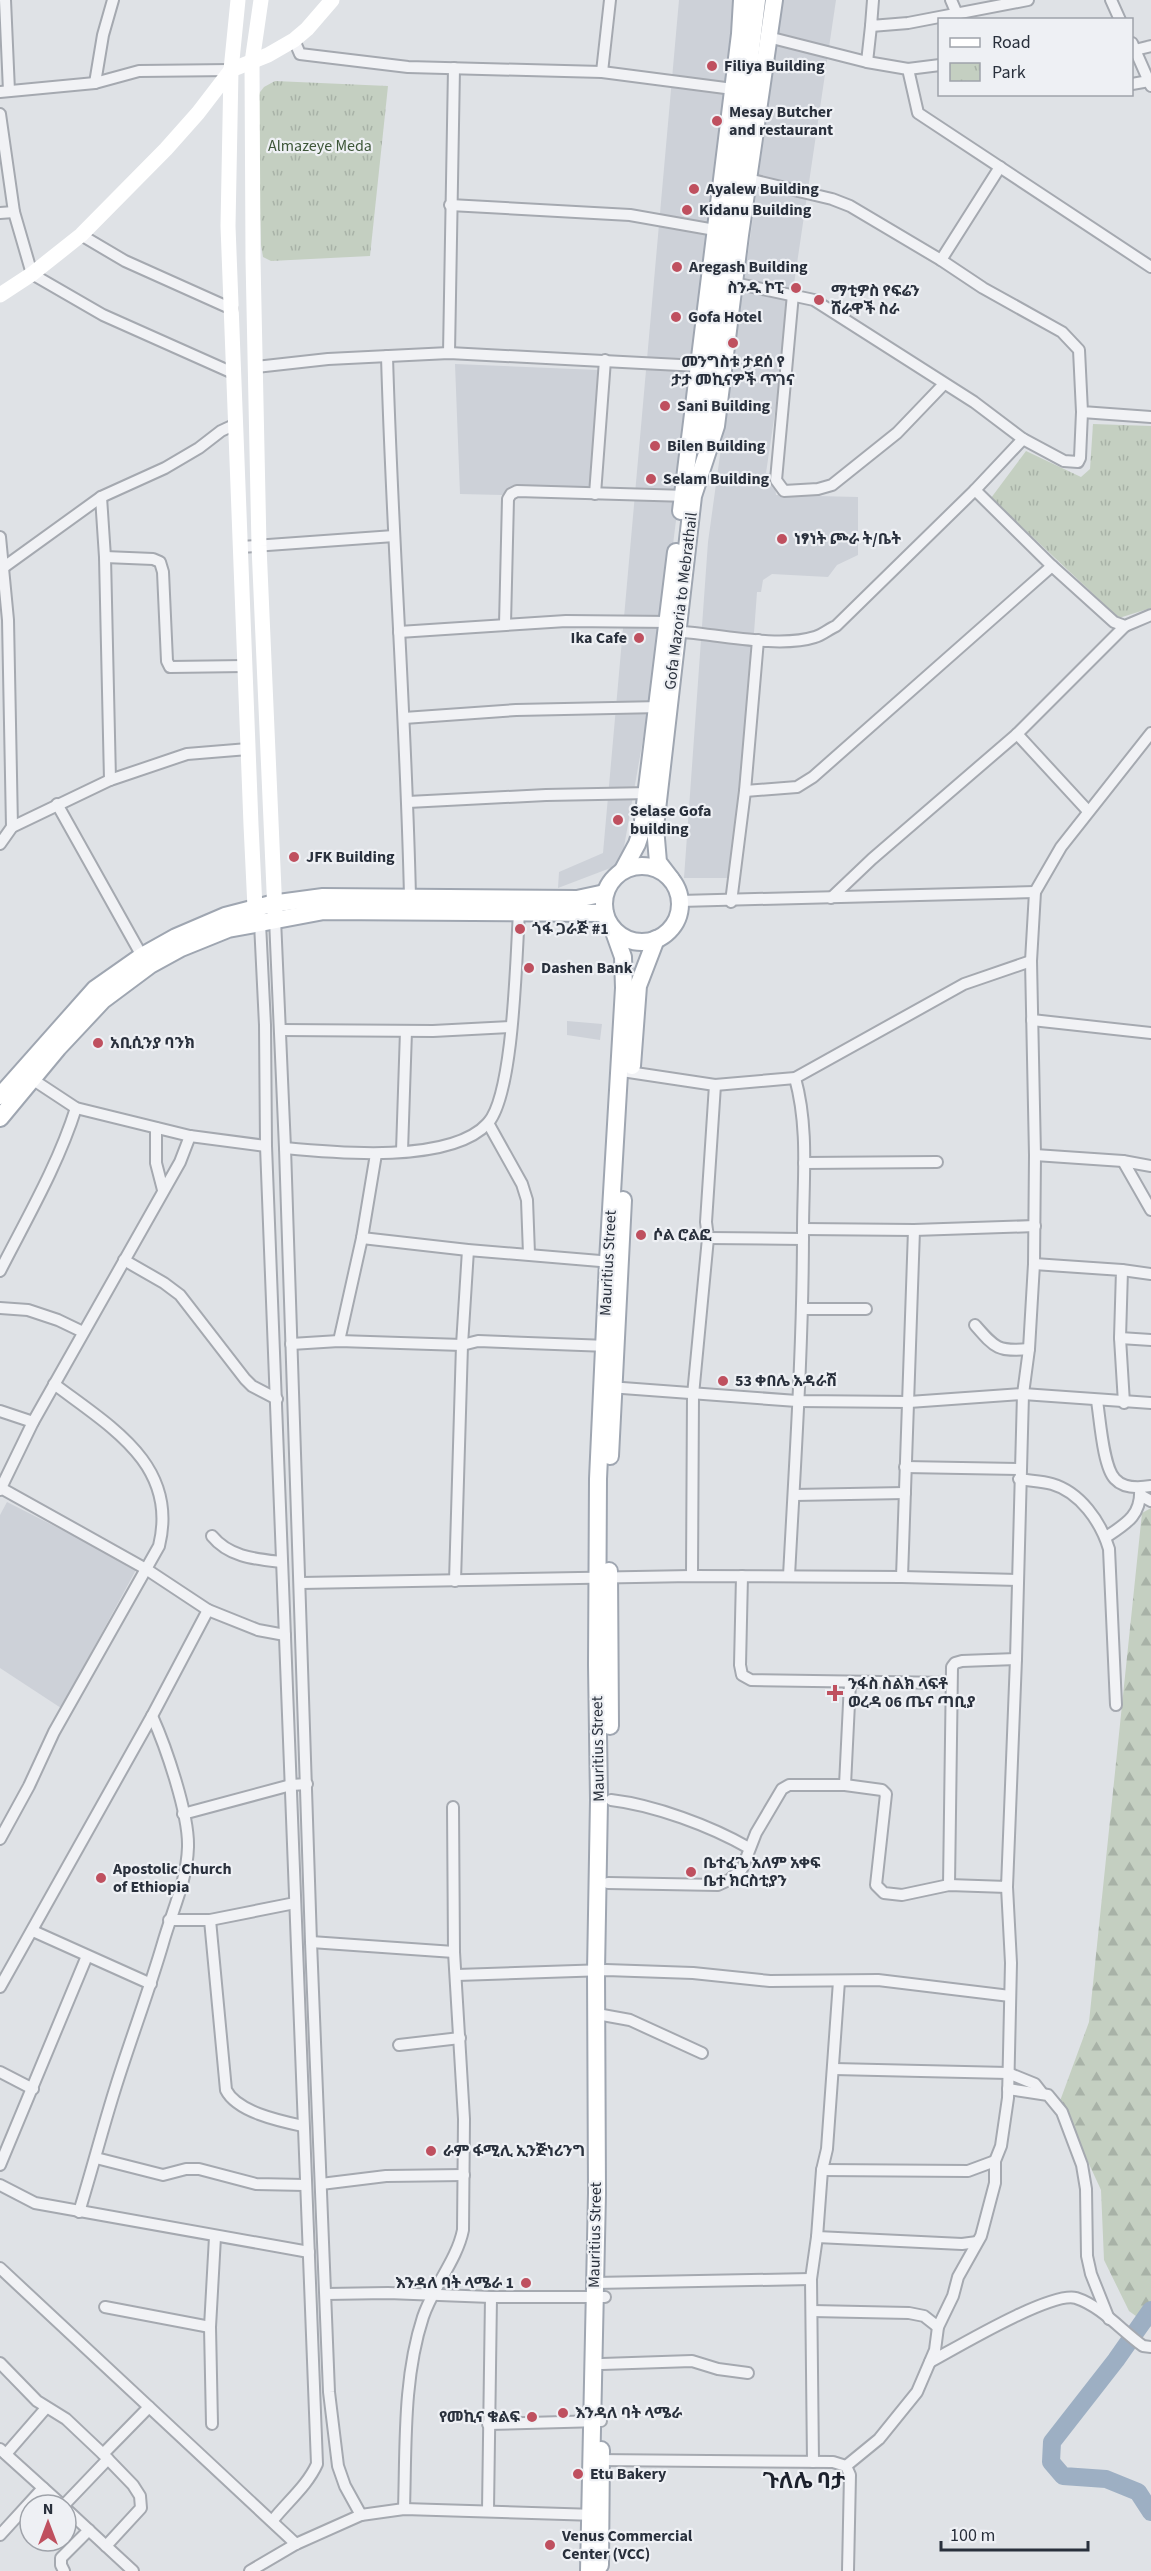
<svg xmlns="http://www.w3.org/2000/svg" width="1151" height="2571" viewBox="0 0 1151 2571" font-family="'Source Sans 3','Noto Sans Ethiopic',sans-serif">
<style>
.built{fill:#cdd1d8}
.forest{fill:url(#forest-firs)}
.park{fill:url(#park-tufts)}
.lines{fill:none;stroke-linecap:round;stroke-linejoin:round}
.river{stroke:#9dafc3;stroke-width:18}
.street-casing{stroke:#a5a9b0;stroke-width:14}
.primary-casing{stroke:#9fa6b1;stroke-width:20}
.street{stroke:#f1f2f5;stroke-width:10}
.secondary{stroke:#fff;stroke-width:15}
.primary{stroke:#fff;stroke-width:16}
.poi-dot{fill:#bf505f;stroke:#eef0f4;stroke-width:2}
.labels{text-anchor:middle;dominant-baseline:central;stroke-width:4.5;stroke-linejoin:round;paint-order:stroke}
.poi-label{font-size:16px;font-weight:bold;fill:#29303c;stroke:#eef0f4;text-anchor:start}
.park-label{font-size:16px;fill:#3d5638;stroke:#eef0f4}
.street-label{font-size:16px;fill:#29303c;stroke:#eef0f4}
.district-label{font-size:22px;font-weight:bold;fill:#1c212c;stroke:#eef0f4}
</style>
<defs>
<pattern id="forest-firs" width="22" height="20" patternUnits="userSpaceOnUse" patternTransform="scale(1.5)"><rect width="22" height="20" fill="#c4cfc1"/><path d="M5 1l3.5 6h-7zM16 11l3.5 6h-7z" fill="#a8b2a7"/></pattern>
<pattern id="park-tufts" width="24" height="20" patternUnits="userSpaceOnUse" patternTransform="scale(1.5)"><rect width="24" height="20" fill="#c4cfc1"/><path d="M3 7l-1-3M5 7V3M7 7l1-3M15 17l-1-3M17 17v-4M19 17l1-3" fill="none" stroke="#a8b2a7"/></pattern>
</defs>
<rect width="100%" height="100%" fill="#dfe2e6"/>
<!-- built -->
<g class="built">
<polygon points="679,0 740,0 663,626 621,864 558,888 559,872 603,853"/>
<polygon points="783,0 836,0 766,473 774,474 776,495 858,497 858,555 837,565 828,577 772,574 763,580 761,592 757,592 736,878 684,878 708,542"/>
<polygon points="455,364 598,370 592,481 587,488 524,486 510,488 502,495 460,494"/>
<polygon points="567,1021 602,1024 600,1040 567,1035"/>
<polygon points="7,1502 137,1568 61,1708 0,1668 0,1515"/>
</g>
<!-- forest -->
<polygon class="forest" points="1151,1508 1151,2327 1129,2311 1104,2260 1101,2190 1060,2101 1089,2022 1142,1513"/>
<!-- park -->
<g class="park">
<polygon points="275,81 388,86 370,256 271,261 263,257 261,245 257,96 264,87"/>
<polygon points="1093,424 1151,426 1151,608 1119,618 991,498 1026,451 1081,477 1090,469"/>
</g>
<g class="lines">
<!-- river -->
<polyline class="river" points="1151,2310 1116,2360 1052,2442 1051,2462 1063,2476 1106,2479 1138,2492 1151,2512"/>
<defs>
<g id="street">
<polyline points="5,0 9,91"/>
<polyline points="873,0 871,26 908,23 1028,0"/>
<polyline points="951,0 957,14"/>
<polyline points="1111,0 1120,20"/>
<polyline points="768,37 867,62 908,69 918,113 1151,267"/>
<polyline points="294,40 300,54 408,67 602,72 733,89"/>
<polyline points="1132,43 1151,86"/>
<polyline points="1135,50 1151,46"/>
<polyline points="867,62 871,26"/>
<polyline points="908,69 940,65"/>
<polyline points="602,72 610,0"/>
<polyline points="95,83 103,35 113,0"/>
<polyline points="1132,84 1149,81"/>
<polyline points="0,92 95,83 139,71 231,70"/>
<polyline points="0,114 14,212 32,274 103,315 233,373"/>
<polyline points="748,179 832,199 850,206 941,260 983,288 1062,332 1079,350 1082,412 1151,417"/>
<polyline points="450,205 630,215 715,230"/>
<polyline points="0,213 14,212"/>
<polyline points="81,235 125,261 232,309"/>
<polyline points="941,260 1000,167"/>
<polyline points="734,283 814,300 974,402 1023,439 1064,461 1078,462 1080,458 1082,412"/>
<polyline points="793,294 776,480 784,491 818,489 832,485 897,433 944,384"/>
<polyline points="449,353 454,68"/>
<path d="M387,356C392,536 406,716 410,897"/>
<polyline points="256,367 328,359 449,353 699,366"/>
<polyline points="975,490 1052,566 1114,622 1125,626 1151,615"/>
<polyline points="595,494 605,360"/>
<polyline points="101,497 105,557 110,780"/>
<polyline points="0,537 8,620 12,827"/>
<polyline points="241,547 394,536"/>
<polyline points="105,557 153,559 160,562 163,572 167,661 170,667 245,666"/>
<polyline points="4,567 101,497 165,468 199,448 221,431 236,424"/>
<polyline points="505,624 508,499 511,494 517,491 688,496"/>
<path d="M672,631C712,633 778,649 815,637C822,635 829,629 836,626L975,490L1023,439"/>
<polyline points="399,632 566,621 672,622"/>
<polyline points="404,718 516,710 661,707"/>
<polyline points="1017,734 1088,811"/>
<polyline points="745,791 797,787 813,777 1052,566"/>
<polyline points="408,802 546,795 650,793"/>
<polyline points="57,804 142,956"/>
<polyline points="0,844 12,827 110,780 187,754 248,749"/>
<polyline points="831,898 872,859 1017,734 1125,626"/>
<polyline points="680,901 1035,892"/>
<polyline points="731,902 745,791 758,640"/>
<polyline points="275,919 285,1148 311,1942 329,2392 338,2466 345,2486 361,2515"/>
<path d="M260,923L265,1025L266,1146L317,2464C307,2486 288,2501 273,2520"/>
<polyline points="1032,1020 1151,1033"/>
<polyline points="281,1030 433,1031 511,1027"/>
<polyline points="622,1071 715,1085 795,1078 964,984 1031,961"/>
<polyline points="32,1079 76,1108 190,1136 266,1146"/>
<polyline points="488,1123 522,1184 527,1200 529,1254"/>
<polyline points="156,1128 156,1163 163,1190"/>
<path d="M285,1148C336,1153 451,1164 488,1123C514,1094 516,955 519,913"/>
<polyline points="402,1151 406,1031"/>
<polyline points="1035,1155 1123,1161 1151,1166"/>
<polyline points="1123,1161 1151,1210"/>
<polyline points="804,1163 937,1162"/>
<polyline points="803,1229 914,1230 1035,1226"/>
<polyline points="362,1238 468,1250 612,1262"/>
<polyline points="708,1238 803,1239"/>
<polyline points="124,1260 164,1283 180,1295 245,1379 252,1386 277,1399"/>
<polyline points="1034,1264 1122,1270 1120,1338 1124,1403"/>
<polyline points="1122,1270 1151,1274"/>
<path d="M0,1271C27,1218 58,1165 76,1108"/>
<polyline points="0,1308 28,1310 58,1320 83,1332"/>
<polyline points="802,1309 866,1309"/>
<path d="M975,1325C995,1348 998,1352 1029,1349"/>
<polyline points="1120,1338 1151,1340"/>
<polyline points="339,1341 362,1238 376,1154"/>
<polyline points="291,1344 339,1341 462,1345 478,1341 608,1346"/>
<polyline points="609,1387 797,1401 909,1402 1023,1394 1151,1403"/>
<path d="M1097,1401C1100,1419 1103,1467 1115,1479C1124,1489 1139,1488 1151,1486"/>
<polyline points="0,1411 33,1422"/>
<polyline points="905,1467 1020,1469"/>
<path d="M1019,1479C1030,1481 1041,1481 1052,1484C1080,1492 1101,1522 1109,1549L1116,1705"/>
<polyline points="1,1488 146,1569 208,1610 258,1630 285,1635"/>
<polyline points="0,1490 33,1422 180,1162 190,1136"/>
<polyline points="794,1495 905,1493"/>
<polyline points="1140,1495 1151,1501"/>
<path d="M212,1536C229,1557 255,1559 281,1562"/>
<path d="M1106,1537C1126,1524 1142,1515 1140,1488"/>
<polyline points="692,1576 693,1395 708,1238 706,1222 715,1085"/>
<polyline points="742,1576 740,1665 742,1675 751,1680 951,1683"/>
<path d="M789,1576C795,1462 803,1346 803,1231C803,1180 809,1128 795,1078"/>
<polyline points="902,1577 914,1230"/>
<polyline points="455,1581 462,1345 468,1250"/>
<polyline points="301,1583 692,1576 902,1577 1018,1580"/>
<polyline points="845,1785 850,1683"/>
<path d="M611,1800C654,1805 711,1826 749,1848"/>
<polyline points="183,1814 291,1785 307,1784"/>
<path d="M0,1839L29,1786L54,1732L159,1546C179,1465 111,1427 54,1384"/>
<polyline points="608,1883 718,1885 729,1880 742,1869 756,1833 782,1789 789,1785 845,1785 882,1790 886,1794 876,1885 884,1893 902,1895 949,1885 1007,1887 1016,1659 1023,1394 1029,1349 1034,1264 1035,1155 1031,961 1035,892 1061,847 1151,733"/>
<polyline points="949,1885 952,1667 955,1663 962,1661 1016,1659"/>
<polyline points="169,1920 210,1920 295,1903"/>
<path d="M210,1920L226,2090C237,2112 280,2121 303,2126"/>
<polyline points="33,1931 151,1984"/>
<polyline points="311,1942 454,1952"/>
<polyline points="457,1975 606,1970 693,1973 770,1981 878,1980 1010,1996"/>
<polyline points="0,1987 152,1716 208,1610"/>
<polyline points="597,2014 630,2020 702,2053"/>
<polyline points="399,2045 460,2038"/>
<polyline points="834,2069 1008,2073 1035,2084 1042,2093"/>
<polyline points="0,2072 33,2089"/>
<polyline points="1008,2089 1048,2095 1062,2112 1082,2165 1086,2189 1087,2256 1091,2274 1109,2319"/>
<polyline points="96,2158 163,2175 186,2169 199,2169 256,2184 305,2185"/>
<polyline points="0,2165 87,1956"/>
<polyline points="822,2170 968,2171 995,2161"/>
<polyline points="321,2184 386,2176 464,2175"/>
<polyline points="0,2185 35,2203 309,2252"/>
<path d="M79,2212C92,2170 103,2127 116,2086C131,2038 149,1991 163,1943C172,1911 187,1881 188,1847C189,1814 166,1747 152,1716"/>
<polyline points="817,2237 962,2244 977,2242"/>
<polyline points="0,2268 296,2544"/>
<polyline points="594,2283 811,2279"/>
<polyline points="326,2294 388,2293 491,2297 605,2297"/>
<polyline points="105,2307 210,2327"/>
<polyline points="812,2311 909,2313 924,2316 938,2327"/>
<path d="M930,2362C956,2348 1051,2291 1076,2298C1101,2306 1122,2331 1143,2346L1151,2347"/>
<polyline points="0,2363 37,2401 66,2419 103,2454 133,2485 140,2496 141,2508 106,2546"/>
<polyline points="602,2364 692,2361 718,2369 748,2373"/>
<polyline points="212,2424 210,2327 215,2237"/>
<polyline points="488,2424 601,2421"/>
<polyline points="0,2449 62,2505"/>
<polyline points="6,2454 46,2408"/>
<polyline points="103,2454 149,2407"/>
<polyline points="596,2460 833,2462 846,2466"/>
<polyline points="813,2462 811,2279 817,2237 822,2170 827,2149 839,1981"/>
<polyline points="846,2466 879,2439 917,2392 935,2350 938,2327 953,2296 958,2277 981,2236 995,2183 995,2161 1001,2146 1008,2098 1011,1963 1007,1887"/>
<polyline points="846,2466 850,2475 848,2571"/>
<polyline points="64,2505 108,2459"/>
<polyline points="66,2509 133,2571"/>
<path d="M404,2509C406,2446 403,2378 423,2317C433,2287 457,2260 463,2230L464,2119L454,1952L453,1807"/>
<polyline points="488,2510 491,2297"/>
<polyline points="0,2535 43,2488"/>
<polyline points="64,2571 61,2565 61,2558 89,2530"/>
<polyline points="250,2571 296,2544 361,2515 404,2509 596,2515"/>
</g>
<g id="primary">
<polyline points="703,446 757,0"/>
<polyline points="681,511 740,34 742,0"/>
<circle cx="642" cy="904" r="38"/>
<polyline points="623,870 637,844 642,829 676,552"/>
<polyline points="671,879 658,862 655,827 693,496 716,426 740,235 774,0"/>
<polyline points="632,1066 638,986 656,939"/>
<polyline points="0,1096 95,989 142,956 176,937 225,916 271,904 323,897 577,899 605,893"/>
<polyline points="0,1118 58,1048 103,1000 150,965 181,948 228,929 324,911 605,913"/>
<polyline points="610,1456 623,1200"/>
<polyline points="609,1571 610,1726"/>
<polyline points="600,2565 601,2450"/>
<polyline points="589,2571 597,2193 596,1971 599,1800 597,1665 598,1479 608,1261 624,988 623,957 613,929"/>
</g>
</defs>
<!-- street casing -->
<use href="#street" class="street-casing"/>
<!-- primary casing -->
<use href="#primary" class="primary-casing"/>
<!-- street -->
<use href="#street" class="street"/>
<!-- secondary -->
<g class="secondary">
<polyline points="238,0 231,70 228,226 251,825 255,908 258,920"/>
<polyline points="261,0 252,62 253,259 259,546 275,913"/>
<polyline points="0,295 32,274 81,235 166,149 198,113 231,70 268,55 294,40 307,29 332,0"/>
</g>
<!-- primary -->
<use href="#primary" class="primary"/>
</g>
<!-- markers -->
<g class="poi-dot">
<circle cx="712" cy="66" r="6"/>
<circle cx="717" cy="121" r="6"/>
<circle cx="694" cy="189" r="6"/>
<circle cx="687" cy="210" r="6"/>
<circle cx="677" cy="267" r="6"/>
<circle cx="796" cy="288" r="6"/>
<circle cx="819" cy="300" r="6"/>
<circle cx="676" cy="317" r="6"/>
<circle cx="733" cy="343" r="6"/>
<circle cx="665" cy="406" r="6"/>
<circle cx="655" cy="446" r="6"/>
<circle cx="651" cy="479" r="6"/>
<circle cx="782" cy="539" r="6"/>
<circle cx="639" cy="638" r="6"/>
<circle cx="618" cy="820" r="6"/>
<circle cx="294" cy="857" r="6"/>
<circle cx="520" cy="929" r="6"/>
<circle cx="529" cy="968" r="6"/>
<circle cx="98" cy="1043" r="6"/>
<circle cx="641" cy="1235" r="6"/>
<circle cx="723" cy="1381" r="6"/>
<path d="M832 1684h6v6h6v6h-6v6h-6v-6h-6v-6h6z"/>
<circle cx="691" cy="1872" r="6"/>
<circle cx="101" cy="1878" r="6"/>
<circle cx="431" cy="2151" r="6"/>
<circle cx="526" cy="2283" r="6"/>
<circle cx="563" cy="2413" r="6"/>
<circle cx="532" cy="2417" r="6"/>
<circle cx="578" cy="2474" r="6"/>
<circle cx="550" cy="2545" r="6"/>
</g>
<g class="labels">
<!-- poi labels -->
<g class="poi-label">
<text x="724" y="66">Filiya Building</text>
<text x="729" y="112">Mesay Butcher<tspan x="729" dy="18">and restaurant</tspan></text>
<text x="706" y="189">Ayalew Building</text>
<text x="699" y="210">Kidanu Building</text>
<text x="689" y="267">Aregash Building</text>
<text x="784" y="288" text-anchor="end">ስንዱ ኮፒ</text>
<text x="831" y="291">ማቲዎስ የፍሬን<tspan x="831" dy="18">ሸራዋች ስራ</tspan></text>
<text x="688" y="317">Gofa Hotel</text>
<text x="733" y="362" text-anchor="middle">መንግስቱ ታደሰ የ<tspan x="733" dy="18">ታታ መኪናዎች ጥገና</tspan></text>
<text x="677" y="406">Sani Building</text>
<text x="667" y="446">Bilen Building</text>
<text x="663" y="479">Selam Building</text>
<text x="794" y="539">ነፃነት ጮራ ት/ቤት</text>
<text x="627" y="638" text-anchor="end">Ika Cafe</text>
<text x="630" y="811">Selase Gofa<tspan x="630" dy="18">building</tspan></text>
<text x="306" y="857">JFK Building</text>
<text x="532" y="929">ጎፋ ጋራጅ #1</text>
<text x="541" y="968">Dashen Bank</text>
<text x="110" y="1043">አቢሲንያ ባንክ</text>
<text x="653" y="1235">ሶል ሮልፎ</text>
<text x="735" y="1381">53 ቀበሌ አዳራሽ</text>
<text x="848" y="1684">ንፋስ ስልክ ላፍቶ<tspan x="848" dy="18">ወረዳ 06 ጤና ጣቢያ</tspan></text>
<text x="703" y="1863">ቤተፈጌ አለም አቀፍ<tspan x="703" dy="18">ቤተ ክርስቲያን</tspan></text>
<text x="113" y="1869">Apostolic Church<tspan x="113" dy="18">of Ethiopia</tspan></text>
<text x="443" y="2151">ራም ፋሚሊ ኢንጅነሪንግ</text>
<text x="514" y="2283" text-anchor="end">እንዳለ ባት ላሜራ 1</text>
<text x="575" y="2413">እንዳለ ባት ላሜራ</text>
<text x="520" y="2417" text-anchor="end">የመኪና ቁልፍ</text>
<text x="590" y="2474">Etu Bakery</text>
<text x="562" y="2536">Venus Commercial<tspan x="562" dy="18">Center (VCC)</tspan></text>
</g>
<!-- park labels -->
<g class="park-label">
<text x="320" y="146">Almazeye Meda</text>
</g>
<!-- street labels -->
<g class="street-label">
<text transform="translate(681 601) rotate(-83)">Gofa Mazoria to Mebrathail</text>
<text transform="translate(608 1263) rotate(-87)">Mauritius Street</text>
<text transform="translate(598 1749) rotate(-91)">Mauritius Street</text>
<text transform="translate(595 2235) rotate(-89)">Mauritius Street</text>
</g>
<!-- district labels -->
<g class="district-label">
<text x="804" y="2481">ጉለሌ ባታ</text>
</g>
</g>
<!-- legend -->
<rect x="938" y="18" width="195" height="78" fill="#eef0f4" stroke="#9fa3aa" stroke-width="1.5"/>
<rect x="950" y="38" width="30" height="9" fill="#ffffff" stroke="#9fa3aa" stroke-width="1.5"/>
<text x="992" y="48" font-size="18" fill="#29303c">Road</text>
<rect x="950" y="63" width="30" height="18" fill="url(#park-tufts)" stroke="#9fa3aa" stroke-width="1.5"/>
<text x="992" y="78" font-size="18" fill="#29303c">Park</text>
<!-- north arrow -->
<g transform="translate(48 2523)"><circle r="28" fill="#eef0f4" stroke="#9fa3aa" stroke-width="1.5"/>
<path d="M0-4.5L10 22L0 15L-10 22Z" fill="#bf505f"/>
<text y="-9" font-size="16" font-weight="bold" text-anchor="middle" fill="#29303c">N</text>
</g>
<!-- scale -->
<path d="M941 2541v9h147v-9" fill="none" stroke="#29303c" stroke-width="3"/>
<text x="950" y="2541" font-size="18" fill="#29303c" stroke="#eef0f4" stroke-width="4.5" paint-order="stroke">100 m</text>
</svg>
